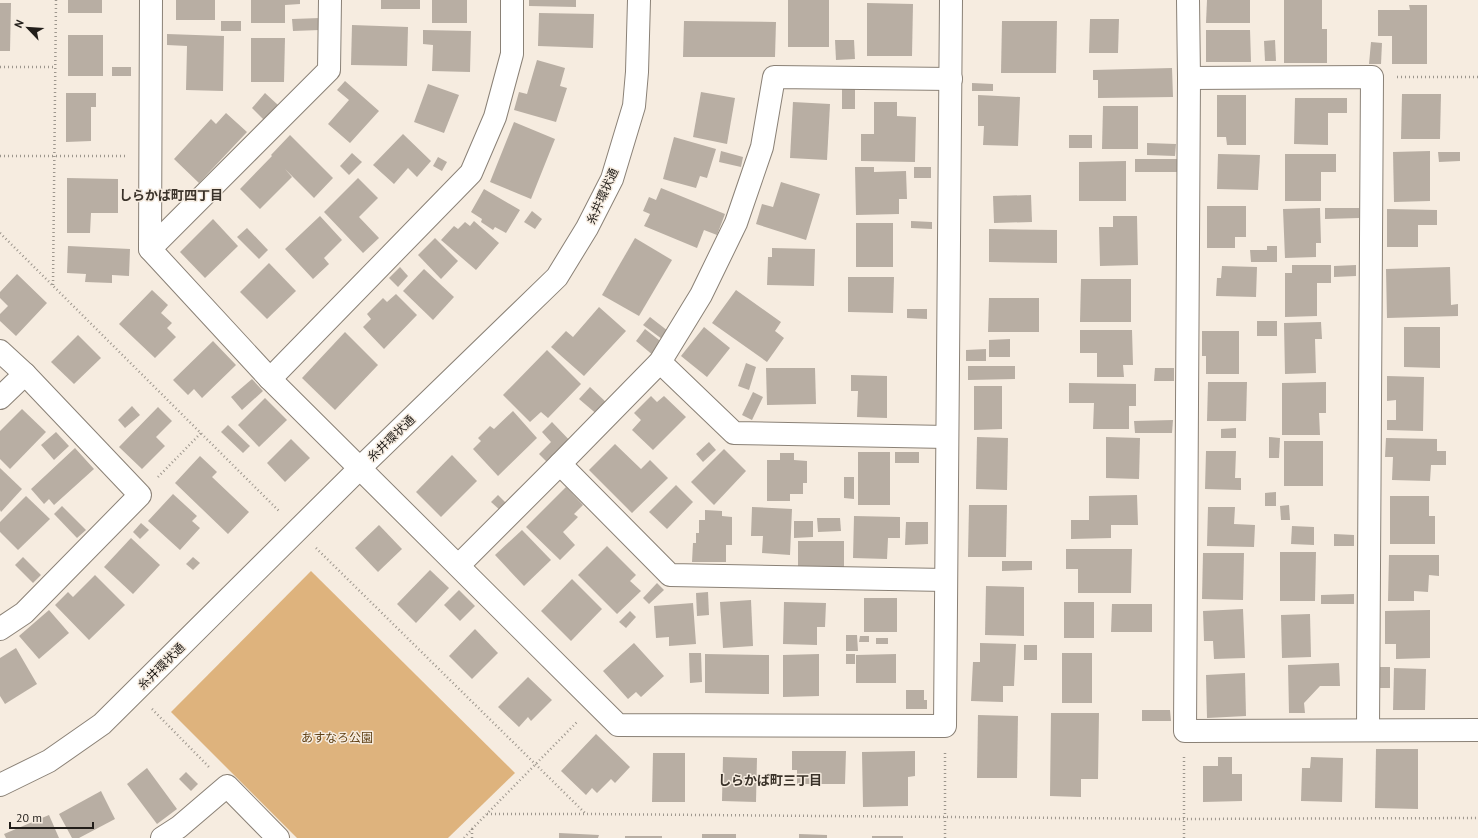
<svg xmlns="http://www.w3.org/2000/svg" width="1478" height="838" viewBox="0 0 1478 838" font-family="'PT Sans','Noto Sans JP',sans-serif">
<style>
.green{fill:#deb37d}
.building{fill:#b8aea3}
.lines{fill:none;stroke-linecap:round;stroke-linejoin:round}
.street-casing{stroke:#8a8176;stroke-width:24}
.secondary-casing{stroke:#8a8176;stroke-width:24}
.path{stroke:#9d968d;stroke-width:2.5;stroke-dasharray:1 3;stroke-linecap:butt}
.street{stroke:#fff;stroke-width:22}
.secondary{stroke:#fff;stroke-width:22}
.labels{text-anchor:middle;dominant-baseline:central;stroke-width:3;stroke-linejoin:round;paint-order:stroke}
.street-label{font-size:12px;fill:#221e1a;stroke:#f6ece0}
.park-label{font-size:12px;fill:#5f4015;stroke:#f6ece0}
.neighbourhood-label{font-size:13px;font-weight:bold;fill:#3a3229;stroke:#f6ece0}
</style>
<rect width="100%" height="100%" fill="#f6ece0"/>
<!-- green -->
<polygon class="green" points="311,571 515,773 448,838 297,838 171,712"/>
<!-- building -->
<g class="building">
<rect x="68" y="0" width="34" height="13"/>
<rect x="176" y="0" width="39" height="20"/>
<polygon points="251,0 300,0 300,4 285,5 285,23 251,23"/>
<rect x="381" y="0" width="39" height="9"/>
<rect x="432" y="0" width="35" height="23"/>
<polygon points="529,0 576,0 576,7 529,6"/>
<rect x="788" y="0" width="41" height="47"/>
<polygon points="1207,0 1250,0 1250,23 1206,23"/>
<polygon points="1284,0 1322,0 1322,29 1327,29 1327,63 1284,63"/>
<polygon points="0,3 11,3 10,51 0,51"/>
<polygon points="867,3 913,4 912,56 867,56"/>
<polygon points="1409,5 1427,5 1427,64 1392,64 1392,36 1378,36 1378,10 1410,10"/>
<polygon points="539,13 594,14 593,48 538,46"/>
<polygon points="320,18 320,30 293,31 292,19"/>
<polygon points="1090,19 1119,19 1118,53 1089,53"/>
<rect x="221" y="21" width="20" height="10"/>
<polygon points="684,21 776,22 775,57 683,57"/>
<polygon points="1002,21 1057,21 1056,73 1001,73"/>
<polygon points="352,25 408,27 407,66 351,65"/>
<polygon points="423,30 471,31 470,72 432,71 433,45 423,44"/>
<polygon points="1206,30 1250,30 1251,62 1206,62"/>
<polygon points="167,34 224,36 223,91 186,90 187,46 167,45"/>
<rect x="68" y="35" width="35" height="41"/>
<polygon points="251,38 285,38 284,82 251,82"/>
<polygon points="835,40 854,40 855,59 836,60"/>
<polygon points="1275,40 1276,61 1265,61 1264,41"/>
<polygon points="1371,42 1382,43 1381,64 1369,64"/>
<polygon points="537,60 565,68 560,86 567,88 556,122 514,110 519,92 527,94"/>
<rect x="112" y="67" width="19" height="9"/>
<polygon points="1172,68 1173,97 1098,98 1098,80 1093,80 1093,70"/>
<polygon points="345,81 379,111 350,143 328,124 349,100 337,90"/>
<polygon points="972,83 993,84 993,91 972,91"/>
<polygon points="428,84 459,95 444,133 414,122"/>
<rect x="842" y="87" width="13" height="22"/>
<polygon points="701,92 735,98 727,144 693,137"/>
<polygon points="66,93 96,93 96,107 91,107 91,141 66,142"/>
<polygon points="265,93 278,105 264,120 252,108"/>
<polygon points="1402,94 1441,94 1440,139 1401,139"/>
<polygon points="978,95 1020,97 1018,146 983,145 984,126 978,126"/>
<polygon points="1217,95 1246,95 1246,145 1227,145 1226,137 1217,137"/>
<polygon points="1295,98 1347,98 1347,113 1328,113 1328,145 1294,144"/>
<polygon points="793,102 830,104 827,160 790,158"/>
<polygon points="874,102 897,102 897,116 916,117 915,162 861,161 861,134 874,134"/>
<polygon points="1103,106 1138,106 1138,149 1102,149"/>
<polygon points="226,113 247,132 199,183 174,159 211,119 216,124"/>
<polygon points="514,122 555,139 531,199 490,182"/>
<polygon points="403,134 431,161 417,177 408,168 394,184 373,165"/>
<polygon points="290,135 333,178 314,198 285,169 292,177 260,209 240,189 272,156 271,155"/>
<rect x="1069" y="135" width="23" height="13"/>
<polygon points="674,137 716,149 707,178 700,176 696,188 663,179"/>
<polygon points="1147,143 1176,144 1175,156 1147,155"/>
<polygon points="721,151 743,157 741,167 719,162"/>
<polygon points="1430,151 1430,201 1394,202 1393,152"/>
<polygon points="1438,152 1460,152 1460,161 1439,162"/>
<polygon points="352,153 362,162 349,175 340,166"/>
<polygon points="1218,154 1260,155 1258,190 1217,189"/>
<polygon points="1285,154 1336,154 1336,172 1321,172 1321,201 1285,201"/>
<polygon points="438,157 447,162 442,171 433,166"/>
<rect x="1135" y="159" width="42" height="13"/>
<polygon points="1126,161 1126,201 1079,201 1079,162"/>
<polygon points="855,167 874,167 874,172 906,171 907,199 899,199 899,214 856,215"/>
<rect x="914" y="167" width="17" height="11"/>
<polygon points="67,178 118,179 118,213 91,213 90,233 67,233"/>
<polygon points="358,178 378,198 359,217 379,238 363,253 324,212"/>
<polygon points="781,182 820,194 806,240 756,224 762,204 773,207"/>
<polygon points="661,188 725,214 717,235 704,230 697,248 644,226 650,214 643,211 649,197 656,200"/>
<polygon points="484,189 520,210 506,233 495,227 493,230 481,222 482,219 471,212"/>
<polygon points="1031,195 1032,222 994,223 993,196"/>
<polygon points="1207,206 1246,206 1246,237 1235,237 1235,248 1207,248"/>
<polygon points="1320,208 1321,243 1316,243 1316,257 1285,258 1283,209"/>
<polygon points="1325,208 1359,208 1359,218 1325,219"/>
<polygon points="1387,209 1437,210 1437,225 1418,225 1418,247 1387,247"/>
<polygon points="532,211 542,219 535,229 524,222"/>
<polygon points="320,216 342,240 324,258 329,264 313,279 285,249"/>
<polygon points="1113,216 1137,216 1138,265 1100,266 1099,227 1113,227"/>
<polygon points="213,219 238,246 205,278 180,252"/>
<polygon points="474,221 499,243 476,270 441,240 454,226 458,229 465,222 470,226"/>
<polygon points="911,221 932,222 932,229 911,228"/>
<rect x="856" y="223" width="37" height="44"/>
<polygon points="247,228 268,250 259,259 237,237"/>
<polygon points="989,229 1057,230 1057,263 989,262"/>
<polygon points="435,238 458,261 441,279 418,255"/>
<polygon points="635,238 672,260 639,316 602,295"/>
<polygon points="68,246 130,249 129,276 112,275 112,283 85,282 86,274 67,273"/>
<polygon points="1267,246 1277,246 1277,262 1251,262 1250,250 1267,250"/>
<polygon points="772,248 815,249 814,286 767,285 768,257 772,257"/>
<polygon points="269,263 296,291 267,319 240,292"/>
<polygon points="1292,265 1331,265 1331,283 1317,283 1317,316 1285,317 1285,273 1292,273"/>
<polygon points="1356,265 1356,276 1334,277 1334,266"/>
<polygon points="1222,266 1257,267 1256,297 1216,296 1217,278 1221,278"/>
<polygon points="400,267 408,276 398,287 389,278"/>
<polygon points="1450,267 1451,305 1458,304 1458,316 1387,318 1386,269"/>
<polygon points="424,269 454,297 433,320 403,291"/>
<polygon points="17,274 47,303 16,336 0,321 0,314 8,306 0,298 0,292"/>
<polygon points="848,277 894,277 893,313 848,312"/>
<polygon points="1081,279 1131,279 1131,322 1080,322"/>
<polygon points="152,290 168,305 161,313 172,323 167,328 176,337 155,358 119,324"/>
<polygon points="736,290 781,322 775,331 784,338 767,362 712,323"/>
<polygon points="396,294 417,315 384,349 363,327 371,319 367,314 383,298 387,302"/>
<polygon points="989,298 1039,298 1039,332 988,332"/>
<polygon points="599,307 626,331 584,376 551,347 566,331 573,337"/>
<polygon points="907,309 927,309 927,319 907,318"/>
<polygon points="650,317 668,331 662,339 643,325"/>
<rect x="1257" y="321" width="20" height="15"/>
<polygon points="1321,322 1322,339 1315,339 1316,373 1285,374 1284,323"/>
<polygon points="704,327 730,348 707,377 681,356"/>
<polygon points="1404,327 1440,327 1440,368 1404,367"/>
<polygon points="645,329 664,344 654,356 636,341"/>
<polygon points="1080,330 1132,330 1133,365 1123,365 1124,377 1097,377 1097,353 1080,353"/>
<polygon points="1202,331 1239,331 1239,374 1206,374 1206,356 1202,356"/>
<polygon points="345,332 378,365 335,410 302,378"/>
<polygon points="78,335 101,358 74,384 51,362"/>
<polygon points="1010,339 1010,357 989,357 989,340"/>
<polygon points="213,341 236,365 202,398 194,389 188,395 173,380"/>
<polygon points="986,349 986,361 966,361 966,350"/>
<polygon points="547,350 581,384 548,418 541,412 530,422 503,395"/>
<polygon points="746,363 756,367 749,390 738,386"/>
<polygon points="968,366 1015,366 1015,379 968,380"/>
<polygon points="766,368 815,368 816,404 767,405"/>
<polygon points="1155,368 1174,368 1174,381 1154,381"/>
<polygon points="851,375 887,376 887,418 857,417 858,391 851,391"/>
<polygon points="1387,376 1424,377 1423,431 1387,430 1387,420 1396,420 1396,400 1387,401"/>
<polygon points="252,379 263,391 242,410 231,397"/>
<polygon points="1208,382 1247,382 1246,421 1207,421"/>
<polygon points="1326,382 1326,413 1319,413 1320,435 1282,435 1282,383"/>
<polygon points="1069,383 1136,384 1136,406 1129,406 1129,429 1093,429 1094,403 1069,403"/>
<polygon points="974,386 1002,386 1002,429 974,430"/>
<polygon points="590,387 609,405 599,416 579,399"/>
<polygon points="753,392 763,397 752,420 742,415"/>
<polygon points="651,396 657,402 664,396 686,417 653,450 632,430 641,420 634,413"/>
<polygon points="265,398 287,420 259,447 238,425"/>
<polygon points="132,406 140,415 125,428 118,420"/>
<polygon points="158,407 172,421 156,437 165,446 142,469 119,447"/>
<polygon points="22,409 46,432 10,469 0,459 0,431"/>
<polygon points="513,411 537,438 498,476 473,449 481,441 478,438 490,426 494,429"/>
<polygon points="1173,420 1172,433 1135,433 1134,421"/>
<polygon points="552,422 574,445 552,467 539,454 551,442 542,432"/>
<polygon points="228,425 250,446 243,453 221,432"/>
<polygon points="1236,428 1236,438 1221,438 1221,429"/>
<polygon points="56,432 69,446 54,460 41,445"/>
<polygon points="977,437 1008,438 1007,490 976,489"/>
<polygon points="1106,437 1140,438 1139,479 1106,478"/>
<polygon points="1269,437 1280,438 1279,458 1269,458"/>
<polygon points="1386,438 1437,439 1437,451 1446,451 1446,465 1431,465 1430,481 1392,480 1393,457 1385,457"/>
<polygon points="291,439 310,458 285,482 267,463"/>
<rect x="1284" y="441" width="39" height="45"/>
<polygon points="709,442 716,450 703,462 696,454"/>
<polygon points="615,444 641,469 650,460 668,478 632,513 589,470"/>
<polygon points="75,448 94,469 54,505 49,499 44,504 31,489"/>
<polygon points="724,449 746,471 714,505 691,482"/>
<polygon points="1206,451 1236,451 1235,478 1241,478 1241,490 1205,489"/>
<rect x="858" y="452" width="32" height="53"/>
<rect x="895" y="452" width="24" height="11"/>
<polygon points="780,453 794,453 794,460 807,461 807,483 803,483 803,494 790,494 790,501 767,501 767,460 780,460"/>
<polygon points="452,455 477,481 441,517 416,492"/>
<polygon points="200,456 217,472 212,477 249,512 228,534 175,483"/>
<polygon points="0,468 22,489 1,512 0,510"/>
<polygon points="844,477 854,477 854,499 844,498"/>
<polygon points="676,485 693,502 667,529 649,512"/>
<polygon points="566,487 583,505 574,514 578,517 563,532 575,545 560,560 526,527"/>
<polygon points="1276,492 1276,506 1265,506 1265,493"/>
<polygon points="173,494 197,516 192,521 200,528 180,550 148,521"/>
<polygon points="498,495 507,504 501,511 491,502"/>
<polygon points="1137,495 1138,525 1111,525 1111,538 1071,539 1071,520 1089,520 1089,496"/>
<polygon points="26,496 50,519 18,550 0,532 0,522"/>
<polygon points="1390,496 1429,496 1429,516 1435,516 1435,544 1390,544"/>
<polygon points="969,505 1007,505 1006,557 968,557"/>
<polygon points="1289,505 1290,520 1281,520 1280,506"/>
<polygon points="62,506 86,530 77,538 54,514"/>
<polygon points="752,507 792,509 790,555 762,553 763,536 751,536"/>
<polygon points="1208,507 1235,507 1234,524 1255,525 1254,547 1207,546"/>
<polygon points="705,510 722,511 722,516 732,517 732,545 726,545 726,562 692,562 693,543 696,543 696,533 699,533 699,520 705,520"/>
<polygon points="854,516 900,517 900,538 888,538 887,559 853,558"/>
<polygon points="817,518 840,518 841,531 818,532"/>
<polygon points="794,521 813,521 813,537 794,538"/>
<polygon points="906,522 928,522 928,544 905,545"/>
<polygon points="141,523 149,530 140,539 133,532"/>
<polygon points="379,525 402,549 378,572 355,548"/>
<polygon points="1292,526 1314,527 1314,545 1291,544"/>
<polygon points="522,530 551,560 524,586 495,555"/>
<polygon points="1334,534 1354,535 1354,546 1334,546"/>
<polygon points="131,538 160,565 133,594 104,567"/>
<rect x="798" y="541" width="46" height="26"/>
<polygon points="607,546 636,575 630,581 641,591 617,614 578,575"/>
<polygon points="1066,549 1132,549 1131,593 1078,593 1078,569 1066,569"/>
<polygon points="1280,552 1316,552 1315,601 1280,601"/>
<polygon points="1203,553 1244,553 1243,600 1202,599"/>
<polygon points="1389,555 1439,555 1439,576 1429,575 1428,592 1414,591 1414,601 1388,601"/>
<polygon points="23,557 41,575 33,583 15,565"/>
<polygon points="193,557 200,563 193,570 186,564"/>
<polygon points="1002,561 1032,561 1032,570 1002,571"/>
<polygon points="430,570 449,588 416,623 397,604"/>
<polygon points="95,575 125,605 89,640 55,605 68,592 73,597"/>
<polygon points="572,579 602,609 571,641 541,611"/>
<polygon points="657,583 664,590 649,604 643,598"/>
<polygon points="986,586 1024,587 1024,636 985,635"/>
<polygon points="459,590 475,606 460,621 444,605"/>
<polygon points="708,592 709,615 697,616 696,593"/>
<polygon points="1354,594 1354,604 1321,604 1321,595"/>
<rect x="864" y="598" width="33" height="34"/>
<polygon points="751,600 753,646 723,648 720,602"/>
<polygon points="784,602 826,603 825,627 817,627 817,645 783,644"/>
<rect x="1064" y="602" width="30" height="36"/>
<polygon points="693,603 696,644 669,646 669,637 656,638 654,606"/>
<polygon points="1112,604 1152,604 1152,632 1111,632"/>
<polygon points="1243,609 1245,658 1214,659 1213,641 1204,641 1203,611"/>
<polygon points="49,610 69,633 39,659 19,636"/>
<polygon points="1430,610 1430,658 1396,659 1396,644 1385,644 1385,611"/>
<polygon points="630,611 636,617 626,628 619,622"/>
<polygon points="1310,614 1311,657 1282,658 1281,615"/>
<polygon points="475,629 498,653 472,679 449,656"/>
<polygon points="846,635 857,635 858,651 846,651"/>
<polygon points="860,636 869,636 869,642 859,642"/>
<rect x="876" y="638" width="12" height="6"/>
<polygon points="634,643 664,676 641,697 636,692 628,699 603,671"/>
<polygon points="980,643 1016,644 1014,686 1003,686 1003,702 971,701 973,662 980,662"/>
<rect x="1024" y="645" width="13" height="15"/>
<polygon points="16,648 37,684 5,704 0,696 0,658"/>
<polygon points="689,653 701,653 702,682 690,683"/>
<rect x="1062" y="653" width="30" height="50"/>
<polygon points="705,654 769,655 769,694 705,693"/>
<polygon points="819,654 819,696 783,697 783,655"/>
<rect x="846" y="654" width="9" height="10"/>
<polygon points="896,654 896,683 856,683 856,655"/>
<polygon points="1339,663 1340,686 1320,686 1304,703 1305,713 1289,713 1288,665"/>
<rect x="1380" y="667" width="10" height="21"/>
<polygon points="1394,668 1426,669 1425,710 1393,710"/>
<polygon points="1245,673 1246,716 1207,718 1206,675"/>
<polygon points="528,677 552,700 531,721 528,717 519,727 498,707"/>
<polygon points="906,690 924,690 924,700 927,700 927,709 906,709"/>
<polygon points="1142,710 1170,710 1171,721 1142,721"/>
<polygon points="1051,713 1099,713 1098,779 1081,779 1081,797 1050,796"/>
<polygon points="978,715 1018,716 1017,778 977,778"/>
<polygon points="596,734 630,767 615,783 611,779 597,793 592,788 586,795 561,771"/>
<polygon points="1376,749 1418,749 1418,809 1375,808"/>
<polygon points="792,751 846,751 845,784 797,784 797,770 792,770"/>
<polygon points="915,751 915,776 908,777 908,806 863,807 862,752"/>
<polygon points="653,753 685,753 685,802 652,802"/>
<polygon points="723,757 757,758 756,802 722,801"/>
<polygon points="1218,757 1232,757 1232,774 1242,774 1242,801 1203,802 1203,766 1218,766"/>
<polygon points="1311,757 1343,758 1342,802 1301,801 1302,768 1310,768"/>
<polygon points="147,768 177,809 157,824 127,784"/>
<polygon points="186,772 198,784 191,791 179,779"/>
<polygon points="101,791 115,819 79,838 72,838 59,814"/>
<polygon points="49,815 59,838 6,838 4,834"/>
<polygon points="559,833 599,835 598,838 559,838"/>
<rect x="702" y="834" width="34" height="4"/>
<polygon points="799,834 827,835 827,838 799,838"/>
<rect x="625" y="836" width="37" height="2"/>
<rect x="872" y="836" width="31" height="2"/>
</g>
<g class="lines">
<defs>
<g id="street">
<polyline points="151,0 150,249 270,379 618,725 945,726 951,0"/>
<polyline points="1188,0 1189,78 1185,731 1478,730"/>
<polyline points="1189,78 1372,77 1368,729"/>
<polyline points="150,249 329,70 330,0"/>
<polyline points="0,351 25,374 140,495 24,613 0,629"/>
<polyline points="660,362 734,433 947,437"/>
<polyline points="270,379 471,173 495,117 512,54 512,0"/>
<polyline points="0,398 25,374"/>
<polyline points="560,464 670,575 946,580"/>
<polyline points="459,565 560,464 660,362 701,295 736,223 762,147 774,77 951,79"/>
<polyline points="162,838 179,827 227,786 278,838"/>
</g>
<polyline id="secondary" points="0,785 49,761 102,724 360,468 557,277 587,228 612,179 634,106 637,72 639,0"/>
</defs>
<!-- street casing -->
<use href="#street" class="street-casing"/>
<!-- secondary casing -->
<use href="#secondary" class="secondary-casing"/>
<!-- path -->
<g class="path">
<polyline points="0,67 55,67"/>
<polyline points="1397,77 1478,77"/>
<polyline points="0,156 125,156"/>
<polyline points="0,233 280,512"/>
<polyline points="53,285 56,0"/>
<polyline points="158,477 201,433"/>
<polyline points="316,548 586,814 1184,819 1478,818"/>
<polyline points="152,709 210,768"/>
<polyline points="487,814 586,814"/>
<polyline points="472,829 578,721"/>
<polyline points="464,838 472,829 472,838"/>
<polyline points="945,838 945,751"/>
<polyline points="1184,838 1184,755"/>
</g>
<!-- street -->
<use href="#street" class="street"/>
<!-- secondary -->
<use href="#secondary" class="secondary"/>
</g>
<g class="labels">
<!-- street labels -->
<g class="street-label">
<text transform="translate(602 196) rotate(-66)">糸井環状通</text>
<text transform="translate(391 438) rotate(-44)">糸井環状通</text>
<text transform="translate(161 666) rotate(-45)">糸井環状通</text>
</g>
<!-- park labels -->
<g class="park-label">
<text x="337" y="737">あすなろ公園</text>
</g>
<!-- neighbourhood labels -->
<g class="neighbourhood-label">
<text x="171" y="195">しらかば町四丁目</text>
<text x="770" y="780">しらかば町三丁目</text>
</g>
</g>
<!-- north arrow -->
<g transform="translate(28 28) rotate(295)" stroke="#f6ece0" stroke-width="3" paint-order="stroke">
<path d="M0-3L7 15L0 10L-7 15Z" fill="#221e1a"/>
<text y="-6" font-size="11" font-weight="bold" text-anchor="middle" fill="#221e1a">N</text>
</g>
<!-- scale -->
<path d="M10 822v6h83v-6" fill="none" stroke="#221e1a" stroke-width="2"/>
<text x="16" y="822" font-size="12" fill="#221e1a" stroke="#f6ece0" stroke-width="3" paint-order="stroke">20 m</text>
</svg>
